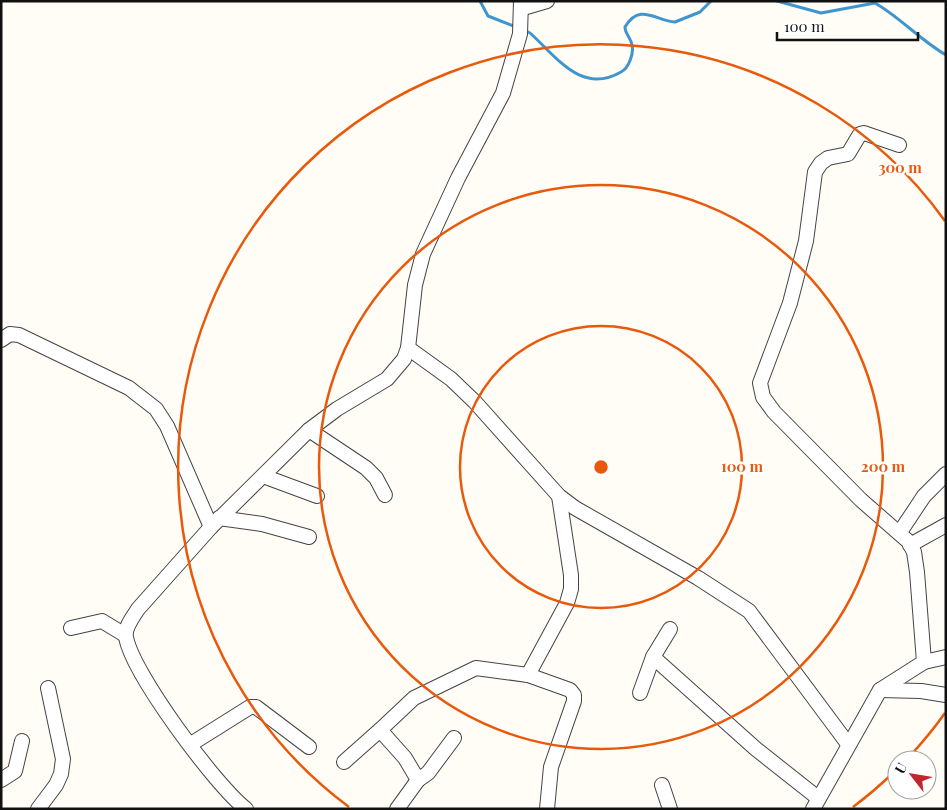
<svg xmlns="http://www.w3.org/2000/svg" width="947" height="810" viewBox="0 0 947 810" font-family="'Playfair Display',serif">
<style>
.lines{fill:none;stroke-linecap:round;stroke-linejoin:round}
.stream{stroke:#3f96cf;stroke-width:3}
.minor-casing{stroke:#444;stroke-width:16}
.minor{stroke:#fff;stroke-width:14}
.ring{fill:none;stroke:#e8590c;stroke-width:2.5}
.centre{fill:#e8590c;stroke:#fff;stroke-width:2.5}
.ring-label{font-size:15px;text-anchor:middle;font-weight:bold;fill:#e8590c;stroke:#fff;stroke-width:5;stroke-linejoin:round;paint-order:stroke}
</style>
<rect width="100%" height="100%" fill="#fffdf5"/>
<g class="lines">
<!-- stream -->
<g class="stream">
<polyline points="480,1 488,16 516,27"/>
<path d="M777,1L821,13L875,3C901,18 920,40 946,55"/>
<path d="M524,30L530,33C557,57 581,95 621,72C629,68 634,53 632,45C631,38 625,34 625,27C640,2 656,21 675,22L700,12L711,1"/>
</g>
<defs>
<g id="minor">
<polyline points="523,8 547,1"/>
<polyline points="1,340 10,334 19,335 129,388 156,409 167,426 211,527"/>
<polyline points="408,348 451,379 475,402 559,496 575,508 698,578 749,611 848,744"/>
<polyline points="309,430 366,468 376,478 385,495"/>
<polyline points="263,476 317,496"/>
<polyline points="219,518 262,524 309,537"/>
<polyline points="900,532 924,496 946,474"/>
<polyline points="910,545 946,525"/>
<polyline points="71,628 102,621 125,635"/>
<polyline points="653,657 756,749 818,798"/>
<polyline points="924,662 946,657"/>
<polyline points="528,675 567,603 571,589 571,575 559,496"/>
<polyline points="880,690 921,691 946,695"/>
<polyline points="640,693 653,657 670,629"/>
<polyline points="380,730 414,698 476,668 528,675 570,690 574,695 574,701 551,767 547,809"/>
<polyline points="191,744 250,707 256,707 309,747"/>
<polyline points="344,762 380,730 405,758 418,780"/>
<polyline points="1,780 15,771 22,741"/>
<polyline points="662,785 670,809"/>
<polyline points="38,809 56,785 61,774 63,759 48,688"/>
<path d="M246,809C216,786 132,673 126,637C124,628 133,617 138,609L211,527L309,430L337,409L387,379L404,359L408,348L415,285L423,254L458,178L503,93L520,34L521,1"/>
<polyline points="397,809 418,780 428,773 454,738"/>
<polyline points="813,809 880,690 924,662 917,572 914,552 909,542 861,500 774,412 763,397 760,383 790,303 806,241 815,172 821,163 828,158 848,154 860,134 864,133 899,145"/>
</g>
</defs>
<!-- minor casing -->
<use href="#minor" class="minor-casing"/>
<!-- minor -->
<use href="#minor" class="minor"/>
</g>
<!-- distance rings -->
<g class="ring">
<circle cx="601" cy="467" r="141"/>
<circle cx="601" cy="467" r="282"/>
<path d="M945 713A423 423 0 0 1 908 758M895 771A423 423 0 0 1 853 807M349 807A423 423 0 1 1 945 221"/>
</g>
<circle cx="601" cy="467" r="8" class="centre"/>
<g class="ring-label">
<text x="900" y="173">300 m</text>
<text x="742" y="472">100 m</text>
<text x="883" y="472">200 m</text>
</g>
<!-- border -->
<rect width="947" height="810" fill="none" stroke="#111111" stroke-width="5"/>
<!-- north arrow -->
<g transform="translate(912 775) rotate(301)"><circle r="24" fill="#ffffff" stroke="#a0a0a0"/>
<path d="M0-4L9 19L0 12L-9 19Z" fill="#c4262e"/>
<text y="-8" font-size="14" font-weight="bold" text-anchor="middle" fill="#111111">U</text>
</g>
<!-- scale -->
<path d="M777 32v8h141v-8" fill="none" stroke="#111111" stroke-width="2.5"/>
<text x="784" y="32" font-size="15" fill="#111111" stroke="#ffffff" stroke-width="4" paint-order="stroke">100 m</text>
</svg>
